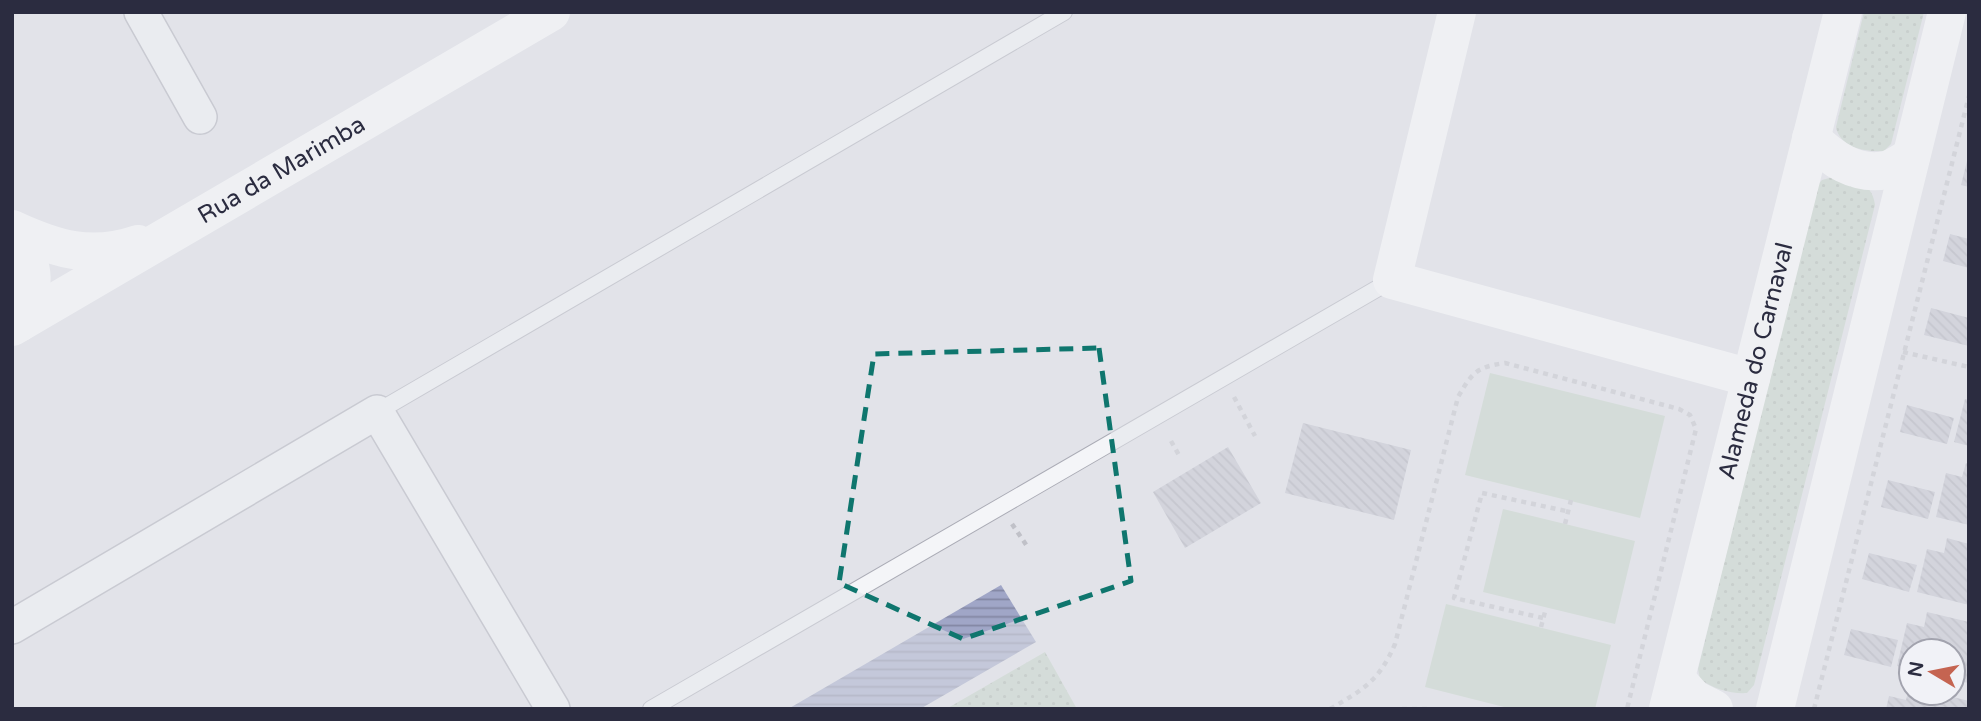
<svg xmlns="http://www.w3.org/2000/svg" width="1981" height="721" viewBox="0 0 1981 721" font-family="'Varela Round',sans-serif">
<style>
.grass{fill:url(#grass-dots)}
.garden{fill:#c4d3c5}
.water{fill:url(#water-rules)}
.building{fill:url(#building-back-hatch)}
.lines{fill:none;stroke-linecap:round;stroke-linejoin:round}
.lane-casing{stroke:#abacb6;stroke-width:18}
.street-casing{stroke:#abacb6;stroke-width:36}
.path{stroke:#c0c1c8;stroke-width:4.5;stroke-dasharray:5 5;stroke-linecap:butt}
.lane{stroke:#f4f5f8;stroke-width:16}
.street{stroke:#f4f5f8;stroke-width:33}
.secondary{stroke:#fff;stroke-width:38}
.marked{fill:none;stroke:#0f766e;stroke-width:5;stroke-dasharray:14 9;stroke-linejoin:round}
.labels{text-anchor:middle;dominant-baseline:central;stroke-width:6;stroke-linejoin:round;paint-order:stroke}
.street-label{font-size:24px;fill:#2b2c40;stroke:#f1f2f7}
</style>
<defs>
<pattern id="grass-dots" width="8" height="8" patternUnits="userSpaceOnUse" patternTransform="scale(1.75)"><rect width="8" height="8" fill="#c4d3c5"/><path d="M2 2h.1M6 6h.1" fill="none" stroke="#a9b5aa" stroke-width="1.8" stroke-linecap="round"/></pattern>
<pattern id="water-rules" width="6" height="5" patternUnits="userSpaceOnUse" patternTransform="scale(1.75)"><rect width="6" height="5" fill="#a0a6c7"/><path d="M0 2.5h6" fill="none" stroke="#8387a3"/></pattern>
<pattern id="building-back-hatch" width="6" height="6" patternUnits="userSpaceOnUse" patternTransform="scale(1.75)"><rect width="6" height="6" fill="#c0c0cc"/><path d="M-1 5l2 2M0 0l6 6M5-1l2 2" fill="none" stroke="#a5a5b0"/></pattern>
</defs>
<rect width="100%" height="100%" fill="#e2e3e9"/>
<!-- grass -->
<g class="grass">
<path d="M1864,12H1924L1891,144L1884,151C1865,152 1840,148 1836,127Z"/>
<path d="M1833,177C1853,182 1872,180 1875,205L1754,685L1747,693C1731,694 1713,689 1700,679L1698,669L1816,187L1822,180Z"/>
<polygon points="1045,652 1077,709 946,709"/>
</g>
<!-- garden -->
<g class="garden">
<polygon points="1490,373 1665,416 1640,518 1465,475"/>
<polygon points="1503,509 1635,541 1615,624 1483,592"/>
<polygon points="1446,604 1611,645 1595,709 1512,709 1425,687"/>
</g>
<!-- water -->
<polygon class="water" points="1001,585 1036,642 920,709 788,709"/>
<!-- building -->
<g class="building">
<polygon points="1968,157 1969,157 1969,187 1961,185"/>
<polygon points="1950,234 1969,239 1969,268 1943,261"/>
<polygon points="1931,308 1969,318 1969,346 1924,335"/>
<polygon points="1965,399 1969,400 1969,446 1954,442"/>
<polygon points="1907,405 1954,418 1947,444 1900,432"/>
<polygon points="1303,423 1411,450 1394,520 1285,493"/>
<polygon points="1228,447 1261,503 1185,548 1153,492"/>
<polygon points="1966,463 1969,464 1969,525 1936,517 1946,473 1962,477"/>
<polygon points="1888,480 1935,492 1928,519 1881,507"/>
<polygon points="1947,538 1969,544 1969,605 1917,592 1927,549 1944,553"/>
<polygon points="1869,553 1917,565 1909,592 1862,579"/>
<polygon points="1927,612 1969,622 1969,683 1953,680 1953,651 1911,651 1911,669 1897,666 1907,623 1924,627"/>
<polygon points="1851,629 1898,640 1891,667 1844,655"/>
<polygon points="1910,683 1911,693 1937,693 1969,701 1967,709 1886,709 1889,696 1906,700"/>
</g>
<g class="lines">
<defs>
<g id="lane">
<polyline points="377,412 1064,12"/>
<polyline points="651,709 1392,280"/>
</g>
<g id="street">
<polyline points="141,12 200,117"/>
<polyline points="12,627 377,412 553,709"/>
</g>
</defs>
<!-- lane casing -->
<use href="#lane" class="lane-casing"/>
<!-- street casing -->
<use href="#street" class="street-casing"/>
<!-- path -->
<g class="path">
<polyline points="1903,352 1969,367"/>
<polyline points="1234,397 1255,436"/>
<polyline points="1171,441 1180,457"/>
<polyline points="1012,524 1027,546"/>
<polyline points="1565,524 1571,500"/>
<polyline points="1543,618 1454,598 1482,493 1566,511"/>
<polyline points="1541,627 1546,608"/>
<path d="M1330,709C1364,689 1379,681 1395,644L1458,397C1472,373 1476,367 1505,363L1679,409L1690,415L1696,429L1627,709"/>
<polyline points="1402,709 1432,709"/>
<polyline points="1814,709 1969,96"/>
</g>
<!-- lane -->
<use href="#lane" class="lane"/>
<!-- street -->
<use href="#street" class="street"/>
<!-- secondary -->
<g class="secondary">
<polyline points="1457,12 1392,280 1751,378"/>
<path d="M1811,138C1831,158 1855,176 1886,170C1894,168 1903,161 1911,157"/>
<path d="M12,229C55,249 91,260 138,244"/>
<path d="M12,235C39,266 35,288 19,323"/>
<path id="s1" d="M12,327L551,12"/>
<polyline points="1676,679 1694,699 1714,709"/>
<path id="s2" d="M1668,709L1843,12"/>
<polyline points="1775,709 1947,12"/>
</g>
</g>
<!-- marked area -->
<path d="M0 0H1981V721H0ZM1099,348L1131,581L963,639L839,583L874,354Z" fill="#e2e3e9" fill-opacity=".55" fill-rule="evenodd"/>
<path class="marked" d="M1099,348L1131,581L963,639L839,583L874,354Z"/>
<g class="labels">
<!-- street labels -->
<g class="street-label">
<text stroke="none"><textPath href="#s1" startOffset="312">Rua da Marimba</textPath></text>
<text stroke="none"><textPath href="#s2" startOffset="359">Alameda do Carnaval</textPath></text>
</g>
</g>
<!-- border -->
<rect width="1981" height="721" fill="none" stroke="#2b2c40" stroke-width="28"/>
<!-- north arrow -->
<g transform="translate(1932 672) rotate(280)"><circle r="33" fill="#f1f2f7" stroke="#a2a3ae" stroke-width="2"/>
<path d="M0-5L12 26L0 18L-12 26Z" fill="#c56451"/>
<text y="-10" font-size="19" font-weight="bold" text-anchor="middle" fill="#2b2c40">N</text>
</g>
</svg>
